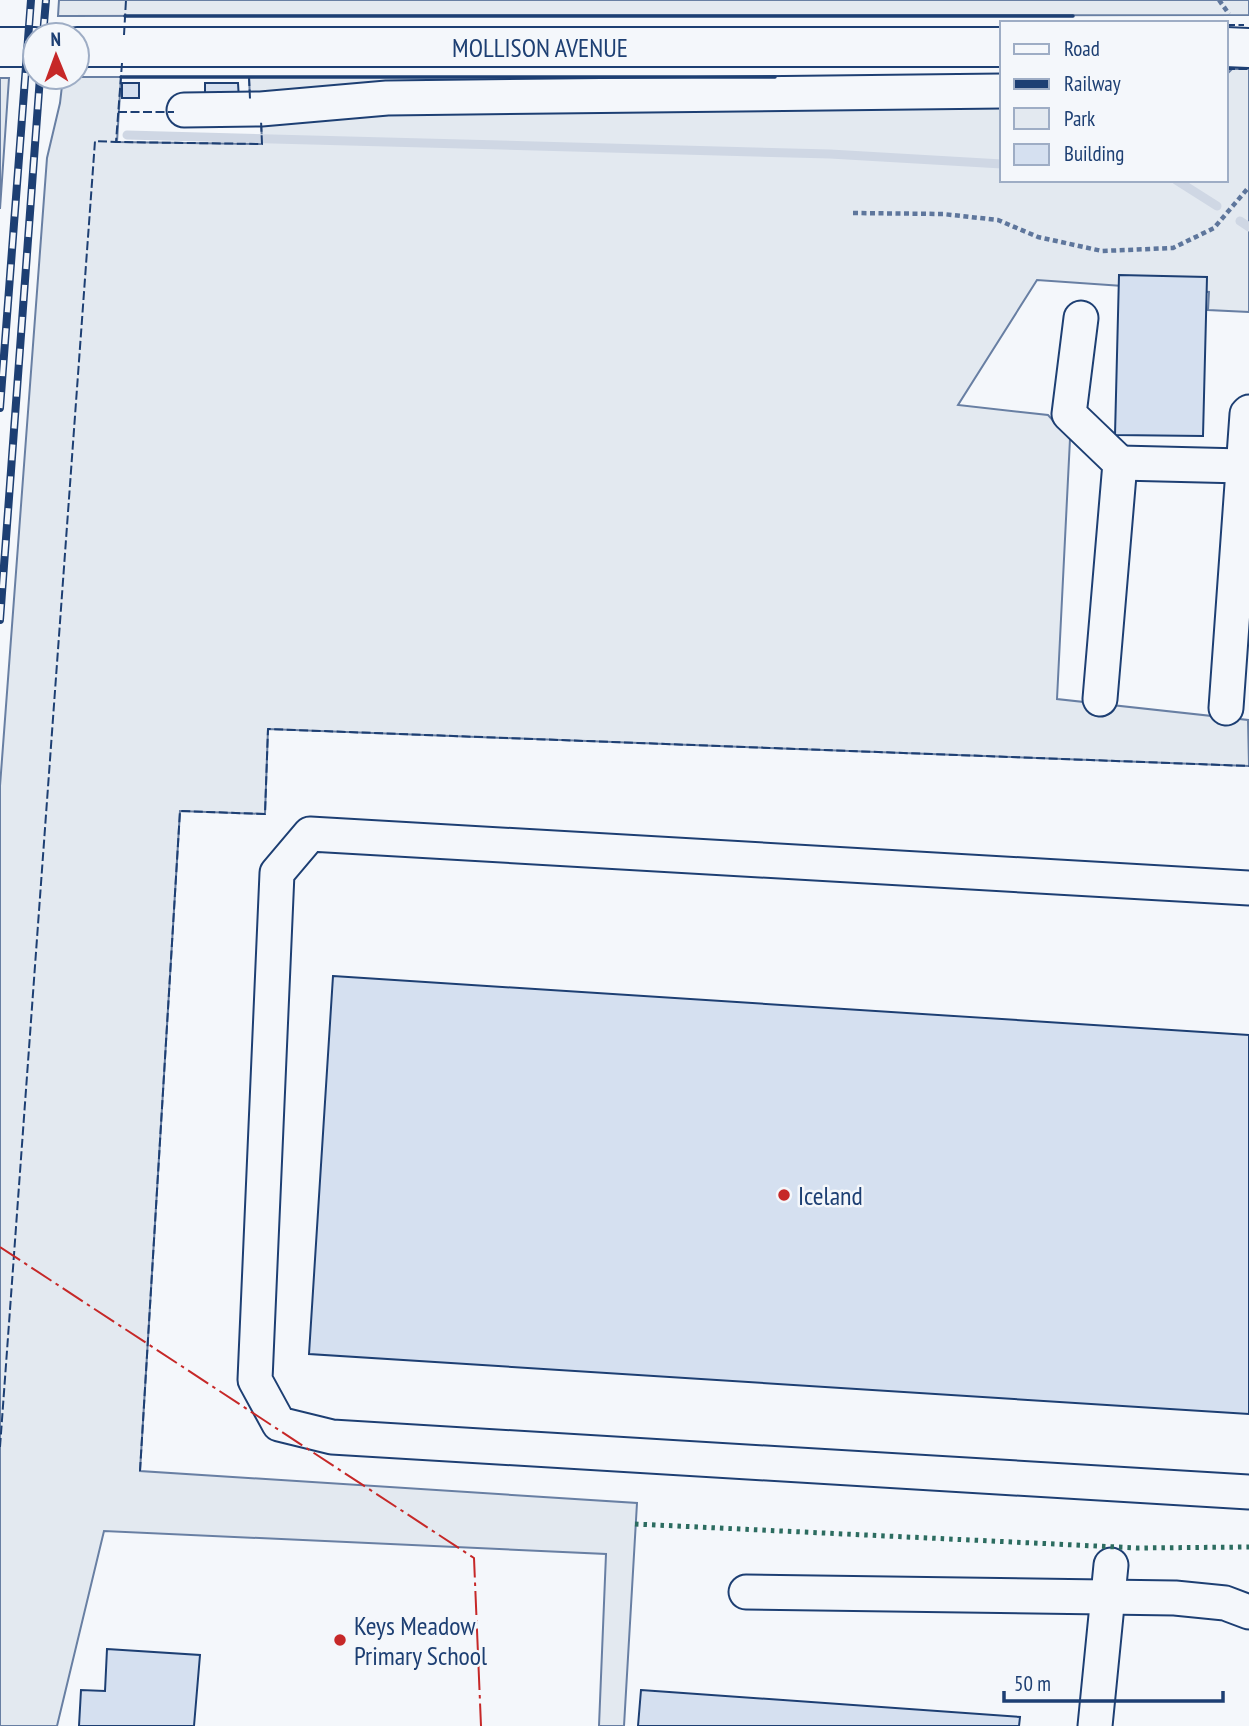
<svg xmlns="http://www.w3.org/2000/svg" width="1249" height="1726" viewBox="0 0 1249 1726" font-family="'PT Sans Narrow',sans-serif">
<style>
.green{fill:#e3e9f0;stroke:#687fa3;stroke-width:2}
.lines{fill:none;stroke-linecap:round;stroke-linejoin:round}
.stream{stroke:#cfd7e4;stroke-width:9}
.building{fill:#d5e0f0;stroke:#1d3f73;stroke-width:2}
.minor-casing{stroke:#1d3f73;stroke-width:37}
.major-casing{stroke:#1d3f73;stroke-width:42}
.path{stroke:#5e769c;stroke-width:4.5;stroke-dasharray:5 3.5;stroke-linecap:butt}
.minor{stroke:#f4f7fb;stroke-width:33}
.major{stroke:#f4f7fb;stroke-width:38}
.rail-casing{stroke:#1d3f73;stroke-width:8}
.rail{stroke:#f4f7fb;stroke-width:5;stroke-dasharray:16;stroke-linecap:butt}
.hedge{stroke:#2c6c60;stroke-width:5;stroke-dasharray:3.5 5;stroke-linecap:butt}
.fence{stroke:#1d3f73;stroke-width:2;stroke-dasharray:9 3.5;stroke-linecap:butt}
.wall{stroke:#1d3f73;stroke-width:3.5}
.power{stroke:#c62828;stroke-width:2;stroke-dasharray:24 5 3.5 5;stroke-linecap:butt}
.poi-dot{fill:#c62828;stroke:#f4f7fb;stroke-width:2.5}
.labels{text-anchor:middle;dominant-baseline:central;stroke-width:5;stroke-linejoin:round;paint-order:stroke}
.street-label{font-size:26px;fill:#1d3f73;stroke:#f4f7fb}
.poi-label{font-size:26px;fill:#1d3f73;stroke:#f4f7fb;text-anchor:start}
</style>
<rect width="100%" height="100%" fill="#f4f7fb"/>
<!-- green -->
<g class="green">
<polygon points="59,0 1249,0 1249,15 58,16"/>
<polygon points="1232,69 1249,69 1249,312 1208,310 1209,292 1037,280 958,405 1048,415 1070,439 1057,699 1248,720 1249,766 268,729 265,814 180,811 140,1471 637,1503 624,1726 599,1726 606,1554 104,1531 57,1726 0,1726 0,786 47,158 60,103 63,77 121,77 117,142 262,144 261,117 1002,95 1002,180 1226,180 1226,75"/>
<polygon points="249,77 1002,77 250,99"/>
<polygon points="0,78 9,78 0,209"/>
</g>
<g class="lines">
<!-- stream -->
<g class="stream">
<polyline points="127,135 830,154 1002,164"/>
<polyline points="1176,180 1217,206"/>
<polyline points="1240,221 1249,227"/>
</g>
</g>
<!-- building -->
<g class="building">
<rect x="122" y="83" width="17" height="15"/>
<polygon points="205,83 238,83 239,100 205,100"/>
<polygon points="1119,275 1207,277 1203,436 1115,435"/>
<polygon points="333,976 1249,1035 1249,1414 309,1354"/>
<polygon points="107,1649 200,1655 194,1726 79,1726 81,1690 105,1691"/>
<polygon points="641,1690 1020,1717 1019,1726 638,1726"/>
</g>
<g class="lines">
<defs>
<g id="minor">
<polyline points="184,110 261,109 387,98 1002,91"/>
<polyline points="1081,318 1069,414 1120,463 1100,699"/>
<polyline points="1120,463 1243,466"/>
<polyline points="1226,708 1247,414 1249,412"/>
<polyline points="1249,888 310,834 277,873 255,1380 279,1424 332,1437 1249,1492"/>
<polyline points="746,1592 1175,1598 1225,1603 1249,1612"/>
<polyline points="1095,1726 1111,1565"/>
</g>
<g id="major">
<polyline points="0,47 35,47"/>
<polyline points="77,47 1002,47"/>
<polyline points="1226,47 1249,48"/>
</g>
</defs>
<!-- minor casing -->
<use href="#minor" class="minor-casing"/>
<!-- major casing -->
<use href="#major" class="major-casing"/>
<!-- path -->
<g class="path">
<polyline points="1219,0 1229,14"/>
<polyline points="853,213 943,214 998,220 1038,237 1102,251 1173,248 1214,228 1249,187"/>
</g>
<!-- minor -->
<use href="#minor" class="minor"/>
<!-- major -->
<use href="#major" class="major"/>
<defs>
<g id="rail">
<polyline points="43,35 46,0"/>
<polyline points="0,408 31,0"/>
<polyline points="0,620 40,77"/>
</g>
</defs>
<!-- rail casing -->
<use href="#rail" class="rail-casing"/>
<!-- rail -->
<use href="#rail" class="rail"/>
<!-- hedge -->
<polyline class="hedge" points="635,1524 1138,1548 1249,1547"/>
<!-- fence -->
<g class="fence">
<polyline points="1226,25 1244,25"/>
<polyline points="124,35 126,0"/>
<polyline points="122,63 116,142 262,144 261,120"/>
<polyline points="1226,69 1247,69"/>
<polyline points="249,77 250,99"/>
<polyline points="118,112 174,112"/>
<polyline points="0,1447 95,141 116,142"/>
<polyline points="140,1471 180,811 265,814 268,729 1249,766"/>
</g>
<!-- wall -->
<g class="wall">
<polyline points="125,16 1073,16"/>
<polyline points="121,77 775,77"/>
</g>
<!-- power -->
<polyline class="power" points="0,1247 474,1558 481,1726"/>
</g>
<!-- markers -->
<g class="poi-dot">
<circle cx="784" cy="1195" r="7"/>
<circle cx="340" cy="1640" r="7"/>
</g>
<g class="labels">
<!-- street labels -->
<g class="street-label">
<text x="540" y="47">MOLLISON AVENUE</text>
</g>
<!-- poi labels -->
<g class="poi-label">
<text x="798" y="1195">Iceland</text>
<text x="354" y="1625">Keys Meadow<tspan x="354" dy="30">Primary School</tspan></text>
</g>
</g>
<!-- legend -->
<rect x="1000" y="21" width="228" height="161" fill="#f4f7fb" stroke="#9eadc5" stroke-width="2"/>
<rect x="1014" y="44" width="35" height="10" fill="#f4f7fb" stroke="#9eadc5" stroke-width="2"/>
<text x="1064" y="56" font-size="21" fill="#1d3f73">Road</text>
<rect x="1014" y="79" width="35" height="10" fill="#1d3f73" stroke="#9eadc5" stroke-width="2"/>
<text x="1064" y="91" font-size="21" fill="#1d3f73">Railway</text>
<rect x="1014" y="108" width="35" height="21" fill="#e3e9f0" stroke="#9eadc5" stroke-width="2"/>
<text x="1064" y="126" font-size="21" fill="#1d3f73">Park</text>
<rect x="1014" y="144" width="35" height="21" fill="#d5e0f0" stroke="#9eadc5" stroke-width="2"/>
<text x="1064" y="161" font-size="21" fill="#1d3f73">Building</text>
<!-- north arrow -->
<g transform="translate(56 56) rotate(359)"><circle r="33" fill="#f4f7fb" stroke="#9eadc5" stroke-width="2"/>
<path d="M0-5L12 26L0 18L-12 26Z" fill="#c62828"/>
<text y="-10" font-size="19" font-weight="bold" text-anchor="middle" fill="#1d3f73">N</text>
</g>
<!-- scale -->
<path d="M1004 1691v10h219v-10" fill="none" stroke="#1d3f73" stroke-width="3.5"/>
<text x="1014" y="1691" font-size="21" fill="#1d3f73" stroke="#f4f7fb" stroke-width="5" paint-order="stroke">50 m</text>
</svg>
